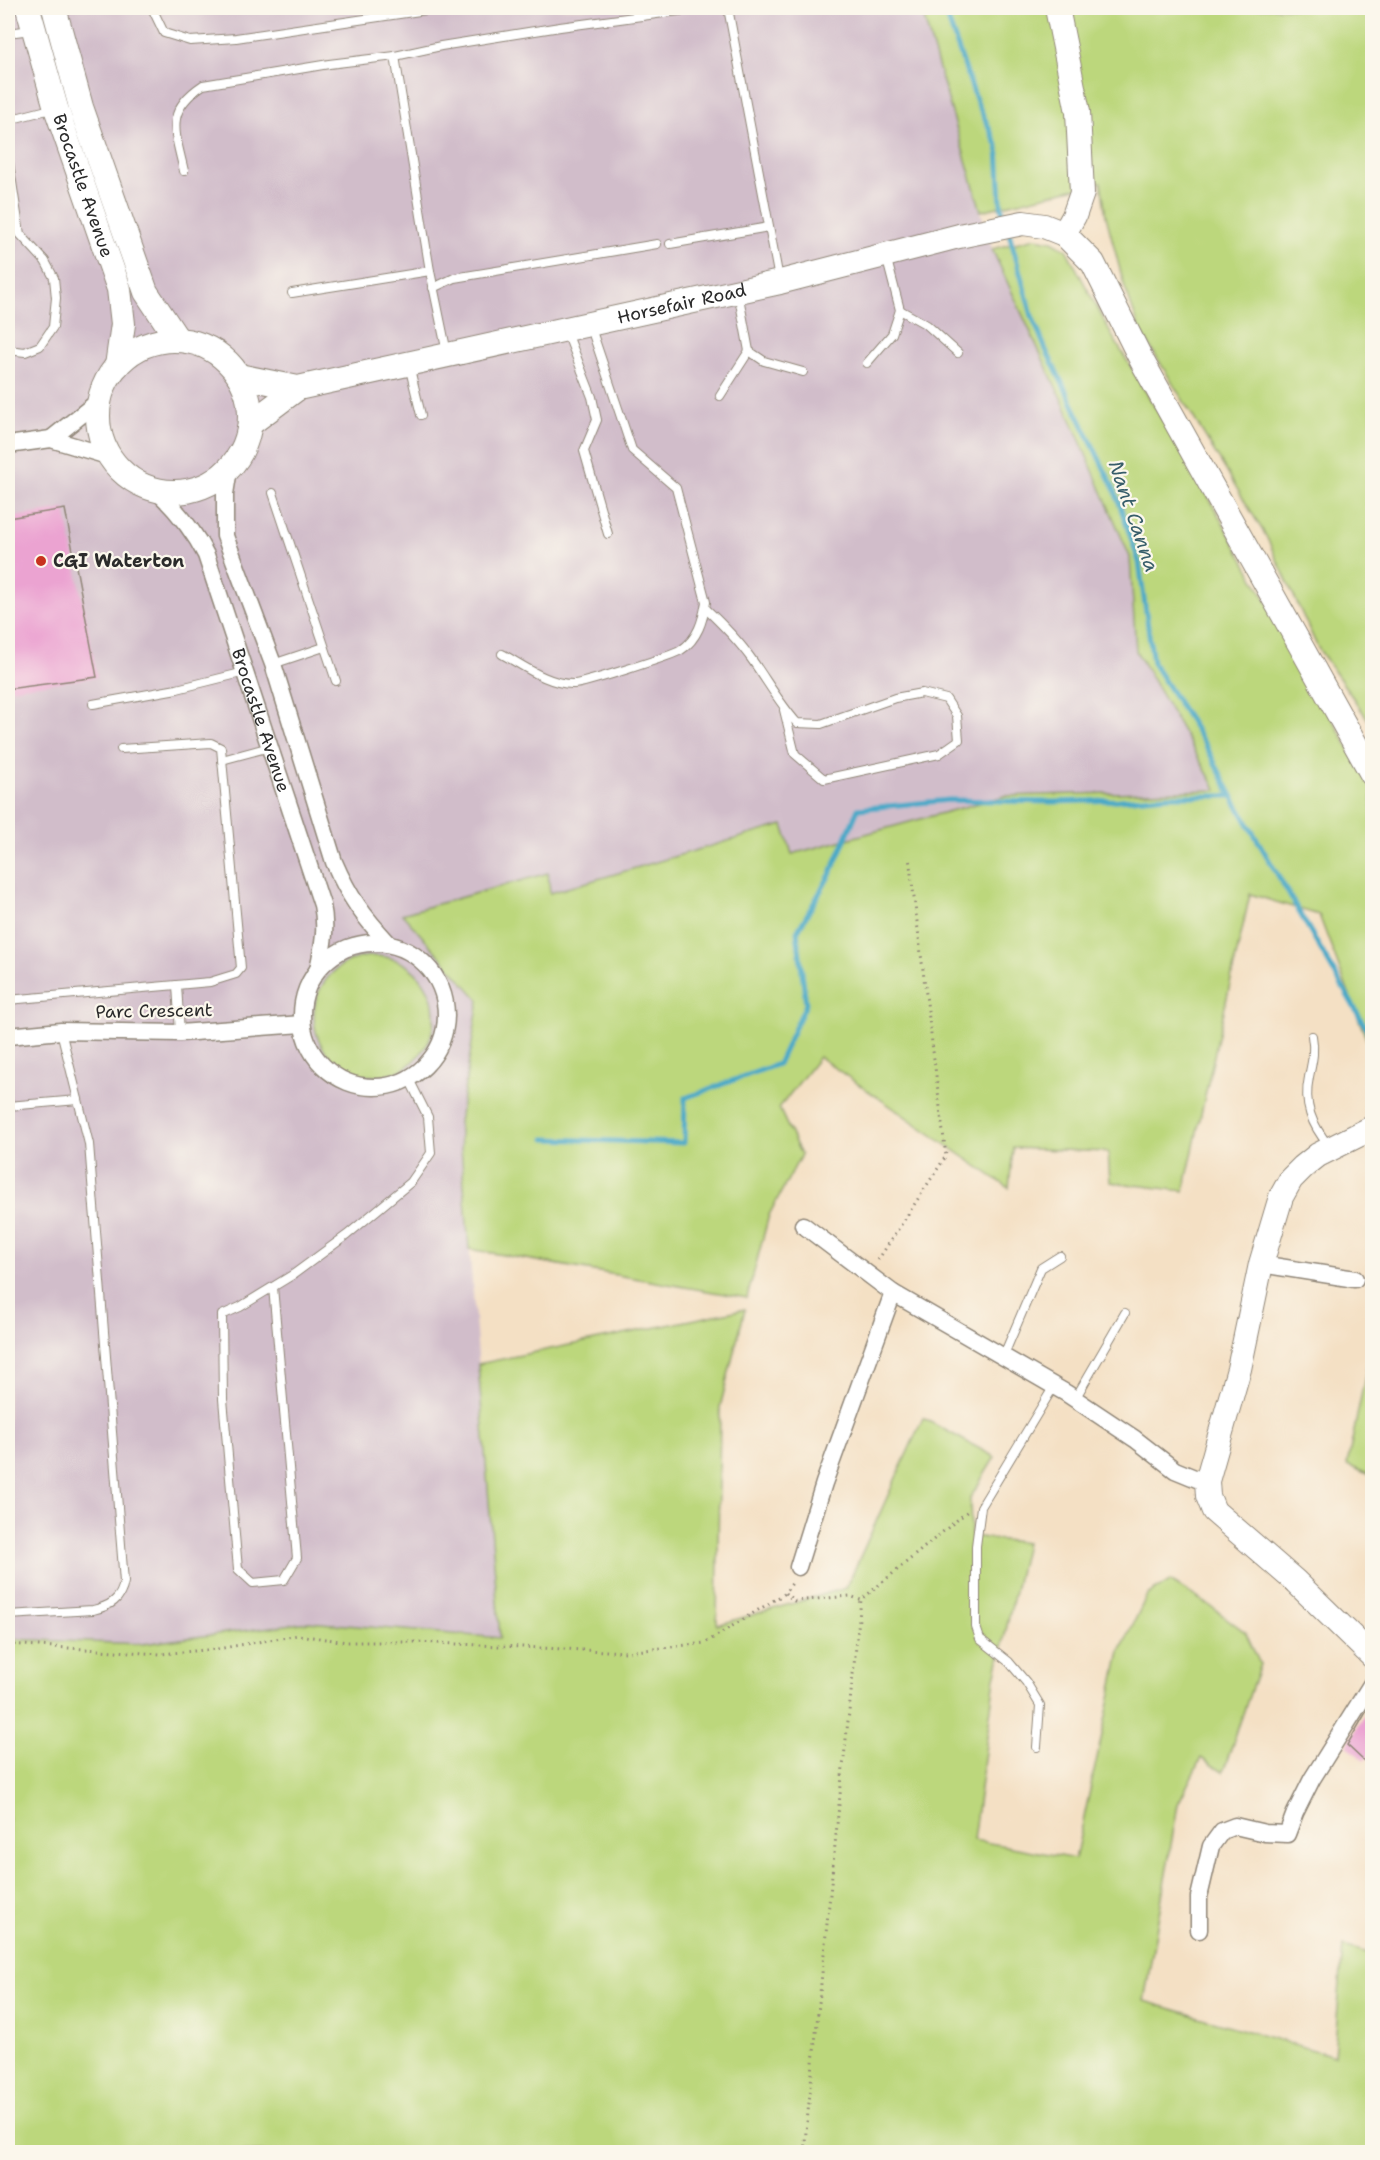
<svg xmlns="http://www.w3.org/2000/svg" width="1380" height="2160" viewBox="0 0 1380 2160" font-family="'Shantell Sans',sans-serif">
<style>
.industrial{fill:#d1bdca}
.green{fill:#bcd77c;stroke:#748154;stroke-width:1.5}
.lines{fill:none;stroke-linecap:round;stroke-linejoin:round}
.stream{stroke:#48a9c8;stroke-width:5}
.building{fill:#eba3d1}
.lane-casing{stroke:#908678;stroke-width:10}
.street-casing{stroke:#908678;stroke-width:19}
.secondary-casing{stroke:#908678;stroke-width:26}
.path{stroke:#908678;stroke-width:3;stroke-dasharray:1.5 4.5;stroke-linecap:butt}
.lane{stroke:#fff;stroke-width:8}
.street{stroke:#fff;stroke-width:16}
.secondary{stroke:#fff;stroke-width:24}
.poi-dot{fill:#c8321e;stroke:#fbf7ec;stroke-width:2}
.labels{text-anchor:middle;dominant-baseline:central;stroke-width:4.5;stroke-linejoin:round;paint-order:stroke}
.street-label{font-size:18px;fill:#2b2b2b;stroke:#fbf7ec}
.poi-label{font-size:18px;font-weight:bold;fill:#2b2b2b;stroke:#fbf7ec;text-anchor:start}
.water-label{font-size:20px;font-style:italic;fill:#375d6a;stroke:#fbf7ec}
</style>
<rect width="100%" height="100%" fill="#fbf7ec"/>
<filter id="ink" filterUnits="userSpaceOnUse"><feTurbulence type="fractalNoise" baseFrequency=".0167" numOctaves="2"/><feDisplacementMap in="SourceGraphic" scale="12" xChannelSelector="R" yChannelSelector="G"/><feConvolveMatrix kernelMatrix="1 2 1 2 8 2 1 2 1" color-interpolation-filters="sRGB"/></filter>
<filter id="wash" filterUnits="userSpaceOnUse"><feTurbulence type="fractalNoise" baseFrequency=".008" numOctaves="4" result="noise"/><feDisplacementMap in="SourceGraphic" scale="24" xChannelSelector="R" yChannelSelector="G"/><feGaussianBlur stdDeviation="1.35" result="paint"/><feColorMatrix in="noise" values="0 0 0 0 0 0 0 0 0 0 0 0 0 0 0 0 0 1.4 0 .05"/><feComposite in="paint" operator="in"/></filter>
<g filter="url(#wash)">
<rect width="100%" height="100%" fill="#f4e0c4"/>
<!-- industrial -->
<polygon class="industrial" points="8,8 921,8 992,249 1072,422 1130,557 1136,651 1218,791 1005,796 792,855 783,826 550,893 548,874 403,914 479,1000 459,1122 501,1638 309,1622 143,1644 8,1639"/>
<!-- green -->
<g class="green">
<polygon points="921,8 1372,8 1372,725 1318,648 1266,536 1140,330 1124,285 1106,216 1101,182 981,211"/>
<polygon points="1035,238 1052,241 1066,249 1111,334 1199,480 1372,790 1372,1054 1319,915 1250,894 1184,1191 1110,1182 1108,1152 1013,1148 1009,1188 819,1057 779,1108 801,1155 769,1215 747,1298 469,1249 459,1122 479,1000 402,914 548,873 550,893 783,825 792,854 1005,796 1217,790 1136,651 1130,557 1072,422 992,249"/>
<circle cx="374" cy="1016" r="60"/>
<polygon points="745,1309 720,1407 717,1625 846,1588 923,1418 995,1457 970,1498 971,1536 1026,1543 995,1678 973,1840 1075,1859 1120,1652 1147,1595 1170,1581 1209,1605 1245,1632 1260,1664 1223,1772 1201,1758 1178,1804 1144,2001 1334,2056 1343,1946 1372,1954 1372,2152 8,2152 8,1639 143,1644 309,1622 500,1638 478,1364"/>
<polygon points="1372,1343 1372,1476 1347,1465"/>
</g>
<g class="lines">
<!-- stream -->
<g class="stream">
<polyline points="944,8 977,102 998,147 1001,204 1005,221"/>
<polyline points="1009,233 1032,316 1046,350 1115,491 1139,562 1153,663 1206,746 1232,796 1372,1038"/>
<polyline points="545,1139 684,1143 685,1098 778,1064 806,1004 797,932 831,873 858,809 949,800 1053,802 1119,800 1169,796 1232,796"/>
</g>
</g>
<g id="blocks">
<!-- building -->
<g class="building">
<polygon points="65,509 97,677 8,689 8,518"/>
<polygon points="1372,1702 1372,1753 1364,1761 1347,1745"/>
</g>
</g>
</g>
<g filter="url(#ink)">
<use href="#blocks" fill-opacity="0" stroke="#908678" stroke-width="1.5"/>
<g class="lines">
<defs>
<g id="lane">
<polyline points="152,8 164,33 190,41 236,38 440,8"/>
<polyline points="728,8 779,279"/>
<polyline points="8,33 31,30"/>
<polyline points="395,56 430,271 447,353"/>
<polyline points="8,120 55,108"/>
<polyline points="8,156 20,234 45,261 54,278 56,298 53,327 40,346 25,352 8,350"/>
<path d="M184,171C175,131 164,111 203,85L329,64L395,56L441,46L560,27L701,8"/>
<polyline points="670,244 769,227"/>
<polyline points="433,288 454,278 657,244"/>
<polyline points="292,293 430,271"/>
<polyline points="900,310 927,325 958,353"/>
<polyline points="566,330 592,397 597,420 584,451 608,534"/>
<polyline points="749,351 764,361 803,372"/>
<polyline points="867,363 892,334 900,310 886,256"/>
<polyline points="409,365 421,415"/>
<polyline points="720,396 749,351 738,292"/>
<polyline points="273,493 336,681"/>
<path d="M705,608C721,623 737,639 750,657C766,679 779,703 797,723L821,724L895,698L922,693L946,699L957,716L959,740L939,754L824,779L795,754L784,710"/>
<path d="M502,654C524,666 549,685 574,684C582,684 675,655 681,650C698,639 703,620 706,602L676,488L632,450L590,325"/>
<polyline points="273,664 324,647"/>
<polyline points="93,704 177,689 245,672"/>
<polyline points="222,760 270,747"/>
<polyline points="177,985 180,1033"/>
<polyline points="8,1000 210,982 236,974 241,968 221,748 211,743 121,749"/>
<path d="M1312,1036C1315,1052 1312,1062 1309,1077C1303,1105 1312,1125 1329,1146"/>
<polyline points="8,1106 78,1100"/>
<polyline points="273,1287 297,1558 284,1580 253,1583 238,1569 223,1399 222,1315 240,1307 294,1274 347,1235 411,1182 431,1153 428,1117 409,1079"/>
<polyline points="1003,1357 1041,1268 1060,1256"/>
<polyline points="1075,1399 1125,1313"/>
<path d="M8,1615L93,1610C110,1606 121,1600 124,1582L89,1144L61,1031"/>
<polyline points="1037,1747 1040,1705 1026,1682 1009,1662 980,1639 976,1627 976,1546 981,1507 1054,1386"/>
</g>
<g id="street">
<polyline points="51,439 100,400"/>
<polyline points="8,445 51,439 111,457"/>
<path d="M229,469L225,494V536L273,664L334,862C349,897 363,916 389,944"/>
<path id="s1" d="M155,489C176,509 193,529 206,555L322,905C327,927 323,947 318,969"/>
<circle cx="374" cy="1015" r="72"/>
<polyline points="8,1036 61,1031 180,1033 302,1024"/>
<polyline points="803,1225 893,1293 1066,1393 1135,1439 1175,1470 1197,1479 1207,1481"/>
<polyline points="1261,1264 1355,1279"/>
<polyline points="798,1567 824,1483 893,1293"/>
<polyline points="1199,1930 1199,1897 1211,1846 1222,1831 1235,1826 1265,1833 1287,1834 1295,1813 1312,1779 1372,1683"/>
</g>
<g id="secondary">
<path id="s2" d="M28,8L56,108L119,289L123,324L117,366"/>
<polyline points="54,8 81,107 146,292 178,340"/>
<polyline points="1057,8 1078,112 1082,193 1074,216 1064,234"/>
<circle cx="174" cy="416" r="76"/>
<path id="s3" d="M239,376L298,388L780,282L959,236L1023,223L1044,226L1064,234L1093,263L1142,361L1372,774"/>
<polyline points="250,424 298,388"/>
<polyline points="1372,1128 1318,1155 1303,1167 1291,1179 1281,1197 1261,1264 1239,1369 1207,1481 1208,1496 1214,1511 1295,1581 1372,1656"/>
</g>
</defs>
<!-- lane casing -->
<use href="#lane" class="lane-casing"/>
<!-- street casing -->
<use href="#street" class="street-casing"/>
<!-- secondary casing -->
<use href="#secondary" class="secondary-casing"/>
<!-- path -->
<g class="path">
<polyline points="878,1260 946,1156 909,857"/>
<polyline points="785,1593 794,1601 850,1596 861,1600 969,1510"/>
<polyline points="8,1644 160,1654 217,1649 298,1635 347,1642 415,1642 627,1652 705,1643 784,1594 793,1582"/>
<polyline points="804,2152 840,1795 861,1600"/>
</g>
<!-- lane -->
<use href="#lane" class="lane"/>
<!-- street -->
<use href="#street" class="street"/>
<!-- secondary -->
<use href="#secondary" class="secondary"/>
</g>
</g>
<!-- markers -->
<circle class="poi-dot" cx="41" cy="561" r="6"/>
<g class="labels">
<!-- street labels -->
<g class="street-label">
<text stroke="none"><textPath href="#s2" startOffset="186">Brocastle Avenue</textPath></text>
<text stroke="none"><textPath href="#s3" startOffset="453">Horsefair Road</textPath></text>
<text stroke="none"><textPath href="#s1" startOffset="258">Brocastle Avenue</textPath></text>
<text transform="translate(154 1011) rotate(-1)">Parc Crescent</text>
</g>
<!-- poi labels -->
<g class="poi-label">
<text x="53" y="561">CGI Waterton</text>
</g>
<!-- water labels -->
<g class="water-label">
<text transform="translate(1134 516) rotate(71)">Nant Canna</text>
</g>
</g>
<!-- margin -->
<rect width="1380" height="2160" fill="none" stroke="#fbf7ec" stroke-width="30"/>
</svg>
